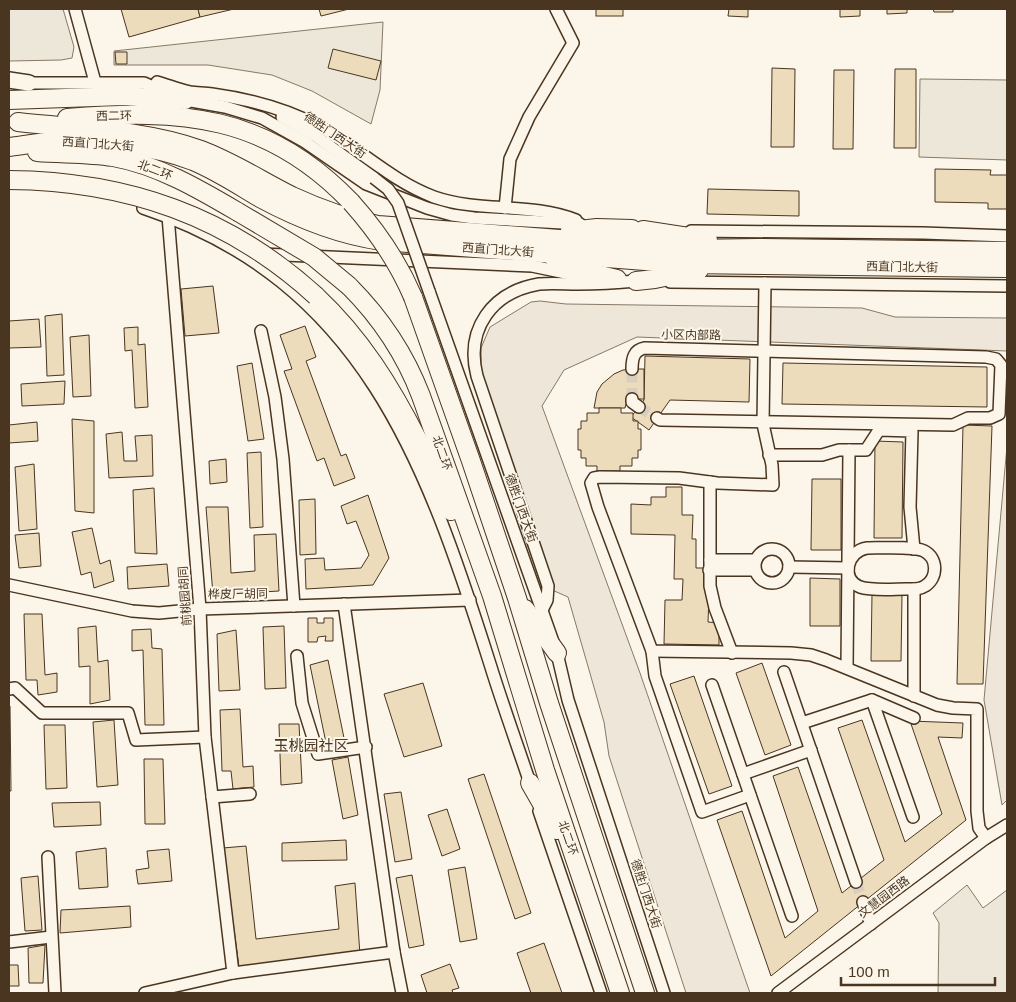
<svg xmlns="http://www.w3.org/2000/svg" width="1016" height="1002" viewBox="0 0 1016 1002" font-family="Helvetica,'Noto Sans SC',sans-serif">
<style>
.green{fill:#ede6d9;stroke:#887966}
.parking{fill:#ede7d9;stroke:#887966}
.building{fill:#ecdcbc;stroke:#4a3520}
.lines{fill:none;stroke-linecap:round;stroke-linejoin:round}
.minor-tunnel{stroke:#d8cfc1;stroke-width:11;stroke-dasharray:11 5.5;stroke-linecap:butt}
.minor-casing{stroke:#4a3520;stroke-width:14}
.major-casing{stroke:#4a3520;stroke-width:18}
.highway-casing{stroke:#4a3520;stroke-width:20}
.minor{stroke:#fbf6e9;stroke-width:11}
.major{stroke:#fbf6e9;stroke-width:15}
.highway{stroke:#fbf6e9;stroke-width:18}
.minor-bridge-casing{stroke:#4a3520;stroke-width:14;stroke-linecap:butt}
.highway-bridge-casing{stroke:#4a3520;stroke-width:20;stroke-linecap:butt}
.minor-bridge{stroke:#fbf6e9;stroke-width:11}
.highway-bridge{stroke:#fbf6e9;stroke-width:18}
.labels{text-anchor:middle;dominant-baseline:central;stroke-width:4;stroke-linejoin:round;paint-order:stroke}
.street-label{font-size:12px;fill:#4a3520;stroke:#fbf6e9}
.quarter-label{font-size:15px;fill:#4a3520;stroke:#fbf6e9}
</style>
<rect width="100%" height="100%" fill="#fbf6e9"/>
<!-- green -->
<g class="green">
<polygon points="540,301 566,304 862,308 895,317 1007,318 1007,351 637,337 564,370 542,406 640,673 750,993 686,993 609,756 604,722 568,597 552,590 481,373 481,348 490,327 531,302"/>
<polygon points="1007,446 1007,800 1002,805 984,700"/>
</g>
<!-- parking -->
<g class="parking">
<polygon points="9,9 63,9 74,47 72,58 61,60 9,61"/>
<polygon points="383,22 380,90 371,124 312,91 272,75 208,65 114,65 114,51"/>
<polygon points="920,79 1007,80 1007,160 919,157"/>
<polygon points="967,885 983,908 1007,890 1007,993 938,993 939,923 933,913"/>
</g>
<!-- building -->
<g class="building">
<polygon points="121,9 198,9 200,17 129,37"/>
<polygon points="198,9 234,9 200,17"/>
<polygon points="319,9 349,9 321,16"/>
<rect x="596" y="9" width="27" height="7"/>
<polygon points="729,9 748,9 748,17 728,16"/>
<polygon points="840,9 860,9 860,16 840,17"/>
<polygon points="887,9 907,9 907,13 887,14"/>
<polygon points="933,9 953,9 953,12 934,12"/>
<polygon points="333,49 381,61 376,80 328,68"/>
<polygon points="115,52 127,52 127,64 116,64"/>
<polygon points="772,68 795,69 794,147 771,147"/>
<polygon points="895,69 916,69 916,148 894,148"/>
<polygon points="834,70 854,70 853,149 833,149"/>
<polygon points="935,169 991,170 990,175 1007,175 1007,209 988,209 988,203 935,202"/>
<polygon points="708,189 799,191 799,216 707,214"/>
<polygon points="213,286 219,333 185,336 181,289"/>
<polygon points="62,314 64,375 47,376 45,316"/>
<polygon points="39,319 41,347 9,348 9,321"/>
<polygon points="305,326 316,357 306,361 341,456 346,454 355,478 334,486 324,458 317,461 284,371 292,369 280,335"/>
<polygon points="138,327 138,345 145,344 148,407 135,408 132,350 125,351 124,328"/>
<polygon points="89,335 91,396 73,397 70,337"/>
<polygon points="645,356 750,359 749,402 670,400 649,430 631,417 644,400"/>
<polygon points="252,363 264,439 248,441 237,366"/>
<polygon points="783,363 987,367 987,407 782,404"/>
<polygon points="632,369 644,369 644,399 631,399 626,404 625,408 594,408 597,392 602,384 614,374 623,370"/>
<polygon points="65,381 64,404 22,406 21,384"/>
<polygon points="599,408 621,408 621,413 633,413 633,421 638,421 638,429 641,429 641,450 638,450 638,458 632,458 632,466 620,466 620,471 597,471 597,466 586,466 586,458 581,458 581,450 578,450 578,429 581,429 581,421 587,421 587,413 599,413"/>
<polygon points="72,419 94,421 94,513 75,511"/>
<polygon points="37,422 38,441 9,443 9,425"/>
<polygon points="963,425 992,426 983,684 957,684"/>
<polygon points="122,432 124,461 137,461 135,436 152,435 153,476 109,478 106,434"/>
<polygon points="875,441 903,442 902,538 874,538"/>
<polygon points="261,452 263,527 250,528 247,453"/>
<polygon points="226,459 227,482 210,484 209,461"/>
<polygon points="34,464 37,529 19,531 15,467"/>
<polygon points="812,479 841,479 841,550 811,550"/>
<polygon points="666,487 682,487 682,515 693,515 692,539 696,539 696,568 707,568 706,595 709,595 708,622 719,623 719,645 664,644 665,600 682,600 683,579 674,579 675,535 631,534 631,504 651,505 651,497 666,497"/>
<polygon points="154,488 157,554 135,553 133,490"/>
<polygon points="368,495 389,558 373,585 306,589 305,559 324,558 325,570 361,568 369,555 356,521 347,524 341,506"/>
<polygon points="315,499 316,554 300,555 299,500"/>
<polygon points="206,507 228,507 231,573 255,571 254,535 276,534 279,591 213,595"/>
<polygon points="92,528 100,564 110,560 114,581 94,588 91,572 81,575 72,532"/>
<polygon points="39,533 41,566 19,568 15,535"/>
<polygon points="167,564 169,586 128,589 127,567"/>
<polygon points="810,578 840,579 840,626 810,626"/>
<polygon points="872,594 902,595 901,661 871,661"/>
<polygon points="24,614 42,614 45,675 57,673 57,692 38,695 37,680 26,680"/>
<polygon points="308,618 317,618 317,623 324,623 324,618 333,618 333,641 325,641 326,636 318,637 317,642 308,642"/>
<polygon points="96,626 98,662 108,660 110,700 90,704 90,666 79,667 78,628"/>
<polygon points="284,626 286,688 265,689 263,627"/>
<polygon points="151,629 152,648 162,649 164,725 145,725 143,650 132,651 132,630"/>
<polygon points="236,630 240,690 219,691 217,634"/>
<polygon points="328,660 344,738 326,743 310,665"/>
<polygon points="762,663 791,745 765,755 736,673"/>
<polygon points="694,676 732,786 709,794 670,684"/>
<polygon points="423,683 442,746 404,757 384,694"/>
<polygon points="9,706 10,706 11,791 9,791"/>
<polygon points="240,709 243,767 253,766 254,787 233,789 231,771 222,771 220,710"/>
<polygon points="114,720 118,785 97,787 93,722"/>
<polygon points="862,720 905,842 942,814 910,721 963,723 962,738 938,737 966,820 771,976 717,820 742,811 785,938 818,911 773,776 798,767 842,893 884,860 838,728"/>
<polygon points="279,724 299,724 302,783 281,785"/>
<polygon points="44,725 65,725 67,788 46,789"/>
<polygon points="348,757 358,815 343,819 332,760"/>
<polygon points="144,759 163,759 165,824 145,824"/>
<polygon points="484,774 531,913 515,919 468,779"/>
<polygon points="401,792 412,859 395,862 384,794"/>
<polygon points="100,802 101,825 54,827 52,803"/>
<polygon points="447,809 460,849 442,856 428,815"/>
<polygon points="346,840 347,860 282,861 282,843"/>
<polygon points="246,846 256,939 339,929 335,886 355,883 360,955 239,967 223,848"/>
<polygon points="106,848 108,887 79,889 76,852"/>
<polygon points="169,849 172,881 138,884 136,870 149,868 147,851"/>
<polygon points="465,867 477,939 460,942 448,870"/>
<polygon points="412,875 424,945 409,948 396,878"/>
<polygon points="38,876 42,930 25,931 21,878"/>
<polygon points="130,906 131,927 60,933 61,910"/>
<polygon points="544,943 562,993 531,993 517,953"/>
<polygon points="45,945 43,983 29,983 28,948"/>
<polygon points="450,964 459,988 452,990 453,993 427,993 421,975"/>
<polygon points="9,965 18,965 19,986 9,986"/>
</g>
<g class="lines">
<!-- minor-tunnel -->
<g class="minor-tunnel">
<polyline points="632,399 632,369"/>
<polyline points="639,407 657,418"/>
<polyline points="856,882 863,902"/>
</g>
<defs>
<g id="minor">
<polyline points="75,9 95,82"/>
<path d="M157,82C168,85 179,90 190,92C197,93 205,93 212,94C248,99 286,109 318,126C358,147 391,181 434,197C480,213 531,202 576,220"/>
<polyline points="23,83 144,83 180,99 225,107 262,118 305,142 366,184 427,208 452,215 474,218 580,224"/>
<polyline points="282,117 317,137 374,178"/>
<path d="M143,208C363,281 426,462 490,664C503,706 518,747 532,789"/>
<polyline points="505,208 510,159 529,117 573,43 556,9"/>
<polyline points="168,216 200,609 205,737 233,973"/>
<polyline points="691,231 923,233 1007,236"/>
<polyline points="262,254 532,266 585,277"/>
<polyline points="670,282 1007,286"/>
<polyline points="765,283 763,424 772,465 773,485 717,483 679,478 600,477 594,478 591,483 598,507 652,651 791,653 811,655 826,660 937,705 953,708 977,709 977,811 979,828 986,838"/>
<polyline points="429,291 557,653 568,700 664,993"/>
<polyline points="261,331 275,397 283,459 294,606"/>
<path d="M632,369C632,358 634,350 645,348L986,357L996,359L1001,365L999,414L990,418H968L953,425L660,420L657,418"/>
<polyline points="632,399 632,402 639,407"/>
<polyline points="769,455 822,455 839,450 849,450"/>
<polyline points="710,482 710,586 715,608 732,653"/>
<path d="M867,548C880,548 914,546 924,551C938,558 938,578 925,586C919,590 913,589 906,589C894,589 872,591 860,587C840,579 847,551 867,548Z"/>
<circle cx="772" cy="566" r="17"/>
<polyline points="710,560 756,560"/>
<polyline points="789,567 848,568"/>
<polyline points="709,570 755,570"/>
<polyline points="9,585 132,611 159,613 200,609 470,600"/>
<polyline points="914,589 914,696"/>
<polyline points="344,604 394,952 402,993"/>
<path d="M542,610L547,600L548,586L477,376C465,329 492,292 539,284C552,283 565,284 578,284C597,284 616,283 636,281"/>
<polyline points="652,651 655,676 702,812 750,795"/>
<polyline points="297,656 302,703 318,754 366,747"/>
<polyline points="847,668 849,450 866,450 879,430 912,431 910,507 914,549"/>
<polyline points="784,672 856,882"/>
<polyline points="712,685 792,916"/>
<polyline points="9,689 15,688 42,713 128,713 136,740 205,737"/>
<polyline points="872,700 913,817"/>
<polyline points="802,723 872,700 914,718"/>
<polyline points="743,774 811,750"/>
<polyline points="212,797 250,794"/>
<polyline points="539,811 601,993"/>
<polyline points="48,857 55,993"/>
<polyline points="863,902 871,924"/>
<polyline points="9,942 51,937"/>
<polyline points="145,993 233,973 394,952"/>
<polyline points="778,993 986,838 1007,825"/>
</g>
<polyline id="major" points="9,80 29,83"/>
<g id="highway">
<polyline points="9,100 123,96 185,100"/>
<path d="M67,118C181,109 267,114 351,202"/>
<path d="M18,122C80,129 142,129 201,150C233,162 262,181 292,196C320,209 349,219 378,225L690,249L758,248L1007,251"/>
<path d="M9,147C25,145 42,142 58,141C100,139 154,146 193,161C217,171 238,185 260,198C299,219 338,235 382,241L684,264L1007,268"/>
<path d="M37,152C62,154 88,153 113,157C158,165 199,189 238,212"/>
<polyline points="643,230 708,240"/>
<polyline points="570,231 597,228 632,229"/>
<polyline points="554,258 596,274 617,279"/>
<polyline points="636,281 655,279 699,270"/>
<path d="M349,286C380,317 405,354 421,396L492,596L545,770L620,993"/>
<path d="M316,296C361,338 391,387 419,442C430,465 442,487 451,511"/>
<polyline points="413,297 471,461 517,598 549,703 645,993"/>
<polyline points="525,609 557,653"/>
<polyline points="530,783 557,830"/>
</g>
</defs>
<!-- minor casing -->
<use href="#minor" class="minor-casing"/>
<!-- major casing -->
<use href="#major" class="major-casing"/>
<!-- highway casing -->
<use href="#highway" class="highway-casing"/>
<!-- minor -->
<use href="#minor" class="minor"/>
<!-- major -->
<use href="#major" class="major"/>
<!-- highway -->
<use href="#highway" class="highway"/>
<defs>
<polyline id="minor-bridge" points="374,178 388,189 398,203 429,291"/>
<g id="highway-bridge">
<path d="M9,180C127,181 228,216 316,296"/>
<path d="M351,202C377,231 398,262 413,297"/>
<polyline points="238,212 314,257 349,286"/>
</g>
</defs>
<!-- minor-bridge casing -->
<use href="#minor-bridge" class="minor-bridge-casing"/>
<!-- highway-bridge casing -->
<use href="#highway-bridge" class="highway-bridge-casing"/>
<!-- minor-bridge -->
<use href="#minor-bridge" class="minor-bridge"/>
<!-- highway-bridge -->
<use href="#highway-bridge" class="highway-bridge"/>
</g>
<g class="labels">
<!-- street labels -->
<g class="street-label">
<text transform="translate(114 116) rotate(-1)">西二环</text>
<text transform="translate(335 135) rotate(34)">德胜门西大街</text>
<text transform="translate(98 144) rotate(4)">西直门北大街</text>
<text transform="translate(155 170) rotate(21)">北二环</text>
<text transform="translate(498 250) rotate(4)">西直门北大街</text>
<text transform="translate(902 267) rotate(1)">西直门北大街</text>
<text transform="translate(691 335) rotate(1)">小区内部路</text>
<text transform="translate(442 453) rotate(71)">北二环</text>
<text transform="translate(521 508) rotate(70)">德胜门西大街</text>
<text transform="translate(238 594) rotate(-1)">桦皮厂胡同</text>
<text transform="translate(185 596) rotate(-94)">前桃园胡同</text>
<text transform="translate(568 838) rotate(71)">北二环</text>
<text transform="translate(646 894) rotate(72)">德胜门西大街</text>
<text transform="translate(884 897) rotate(-37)">文慧园西路</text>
</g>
<!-- quarter labels -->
<g class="quarter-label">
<text x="311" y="745">玉桃园社区</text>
</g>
</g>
<!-- border -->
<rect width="1016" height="1002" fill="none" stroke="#4a3520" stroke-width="20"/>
<!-- scale -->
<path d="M841 977v8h154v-8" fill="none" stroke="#4a3520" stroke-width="2.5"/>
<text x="848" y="977" font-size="15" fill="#4a3520" stroke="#fbf6e9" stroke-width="4" paint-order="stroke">100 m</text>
</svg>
